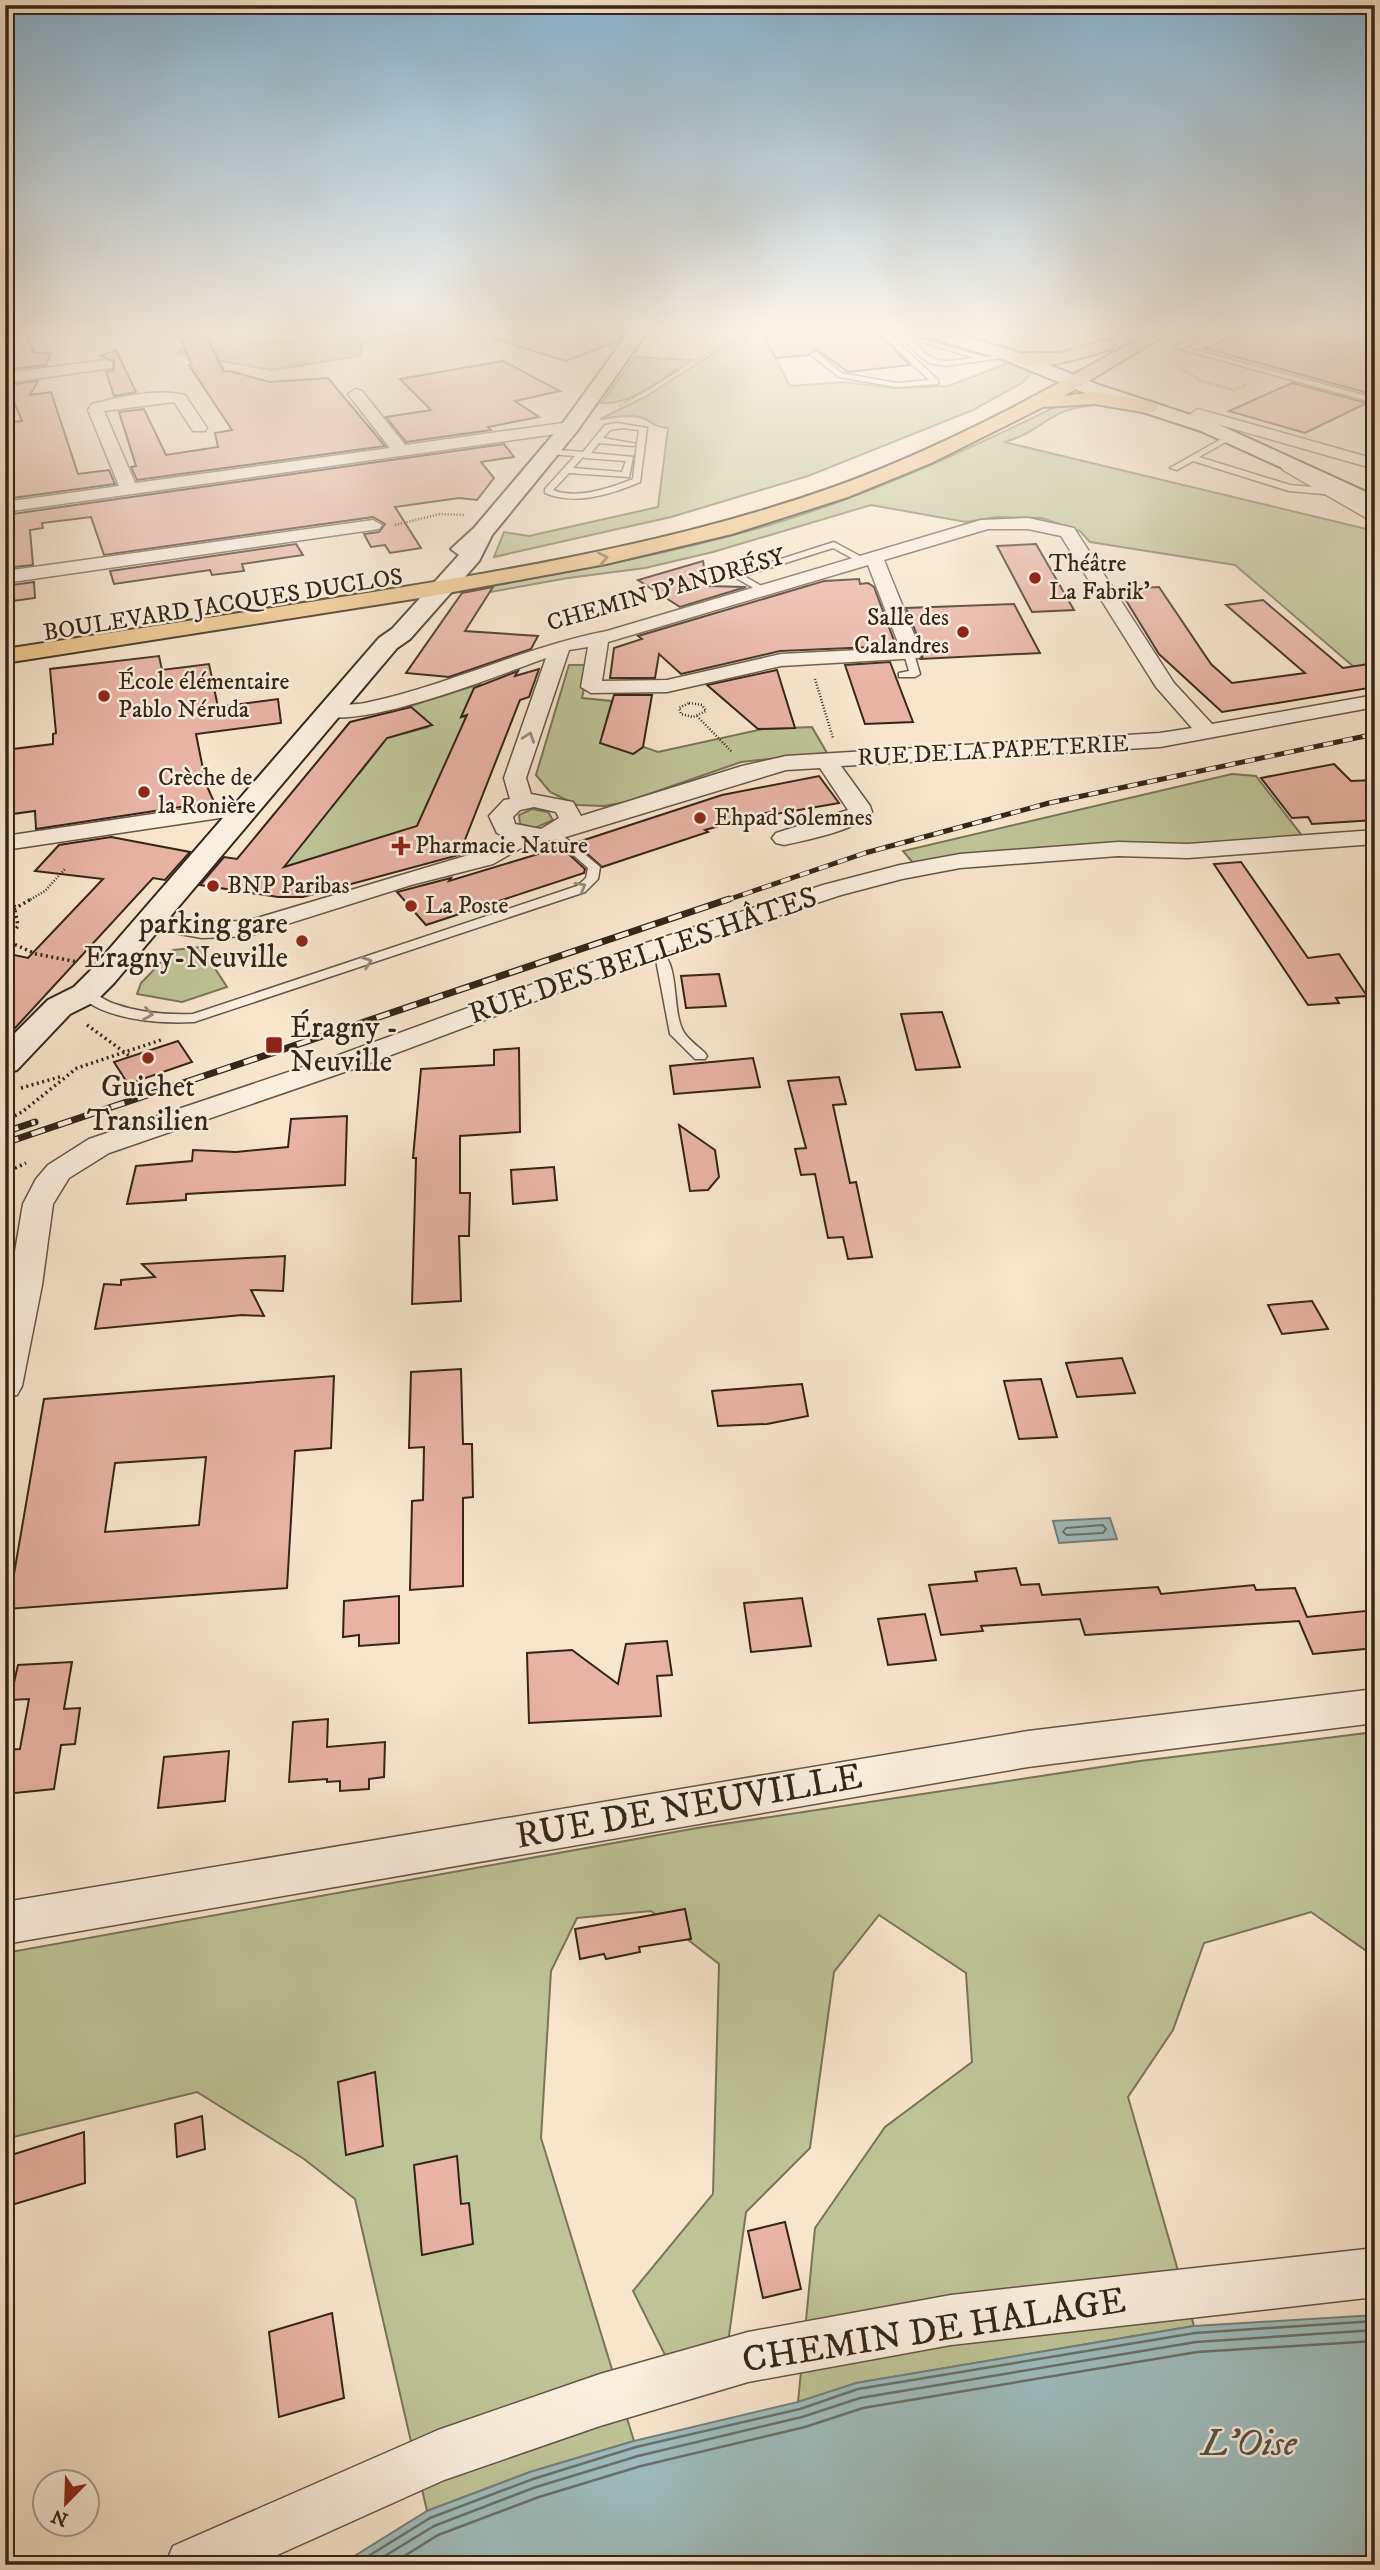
<svg xmlns="http://www.w3.org/2000/svg" width="1380" height="2570" viewBox="0 0 1380 2570" font-family="'IM FELL DW Pica',serif">
<style>
.green{fill:#bec497;stroke:#7a7458;stroke-width:2}
.water{fill:#9fbdbe;stroke:#75807c;stroke-width:2}
.lines{fill:none;stroke-linecap:round;stroke-linejoin:round}
.shore-far1{stroke:#6a716b;stroke-width:2}
.shore{stroke:#6a716b;stroke-width:2.5}
.building{fill:#e8b2a4;stroke:#352518;stroke-width:2;fill-rule:evenodd}
.lane-casing{stroke:#665545;stroke-width:3}
.street-casing{stroke:#665545;stroke-width:3}
.secondary-casing{stroke:#352518;stroke-width:4}
.primary-casing{stroke:#352518;stroke-width:4}
.path-far1{stroke:#352518;stroke-width:2.5;stroke-dasharray:1 2;stroke-linecap:butt}
.path{stroke:#352518;stroke-width:3.5;stroke-dasharray:2 3.5;stroke-linecap:butt}
.lane{fill:#faeede;fill-rule:evenodd}
.street{fill:#faeede;fill-rule:evenodd}
.secondary{fill:#faeede;fill-rule:evenodd}
.primary{fill:#ecc286;fill-rule:evenodd}
.rail-far1-casing{stroke:#352518;stroke-width:5}
.rail-casing{stroke:#352518;stroke-width:7}
.rail-far1{stroke:#faeede;stroke-width:3.5;stroke-dasharray:10;stroke-linecap:butt}
.rail{stroke:#faeede;stroke-width:4.5;stroke-dasharray:14;stroke-linecap:butt}
.oneway{stroke:#90744f}
.oneway2{stroke:#988a7b}
.poi-dot{fill:#8f2418;stroke:#faeede;stroke-width:2.5}
.labels{text-anchor:middle;dominant-baseline:central;stroke-width:5;stroke-linejoin:round;paint-order:stroke}
.far-poi-label{font-size:24px;fill:#352518;stroke:#faeede;text-anchor:start}
.far-street-label{font-size:24px;fill:#352518;stroke:#faeede}
.poi-label{font-size:30px;fill:#352518;stroke:#faeede;text-anchor:end}
.street-label{font-size:30px;fill:#352518;stroke:#faeede}
.near-street-label{font-size:37px;fill:#352518;stroke:#faeede}
.near-water-label{font-size:38px;font-style:italic;fill:#55534a;stroke:#faeede}
</style>
<rect width="100%" height="100%" fill="#f7e5cc"/>
<filter id="stains"><feTurbulence type="fractalNoise" baseFrequency=".00286" numOctaves="4"/><feColorMatrix values="0 0 0 0 .2 0 0 0 0 .09 0 0 0 0 .02 0 0 0 .5 -.17"/></filter>
<radialGradient id="worn" r=".72"><stop offset=".6" stop-color="#630" stop-opacity="0"/><stop offset="1" stop-color="#630" stop-opacity=".3"/></radialGradient>
<!-- green -->
<g class="green">
<polygon points="79,332 424,332 362,342 360,356 272,370 176,353 189,346 175,333 77,335"/>
<path d="M747,332H762L790,386L844,382L894,388L948,386L1008,363L1032,372L1022,383L973,410L808,476L671,517L494,557L504,532L529,536L658,507L668,428C658,427 655,425 647,420C635,413 614,417 600,419L645,397Z"/>
<path d="M635,357L691,360C666,376 632,406 601,403Z"/>
<path d="M1084,400L1089,406C1051,408 1038,434 1004,442L1375,531V685L1235,565L1090,542L1080,531L1042,518L997,517L966,522L871,505L713,552L645,568L568,578L462,597L473,589C569,572 664,555 759,528C863,498 961,453 1059,405Z"/>
<polygon points="569,665 589,665 582,698 612,701 603,733 633,754 644,747 658,752 763,729 812,727 827,753 741,762 626,802 604,806 577,805 550,792 536,775"/>
<polygon points="480,684 462,717 466,717 462,727 418,826 280,871 299,841 304,842 354,774 359,774 387,738 428,727 424,718 407,707"/>
<polygon points="1232,774 1256,776 1303,837 913,863 903,851"/>
<polygon points="532,809 548,812 553,820 535,828 520,824 519,815"/>
<polygon points="201,947 227,987 182,1002 137,994 141,983 173,950"/>
<polygon points="1375,1732 1375,1957 1311,1912 1204,1943 1173,2030 1128,2097 1194,2326 857,2383 798,2402 815,2228 885,2127 972,2062 966,1973 879,1915 834,1972 810,2148 746,2212 728,2343 665,2355 633,2291 713,2194 719,1964 651,1911 577,1918 551,1971 541,2138 634,2441 530,2472 427,2511 355,2199 304,2159 197,2092 5,2139 5,1953 697,1828 1140,1761"/>
</g>
<!-- water -->
<g class="water">
<polygon points="1110,1518 1117,1539 1059,1543 1053,1521"/>
<polygon points="1375,2315 1375,2565 340,2565 427,2511 530,2472 634,2441 798,2402 856,2383 1194,2326"/>
</g>
<g class="lines">
<!-- shore-far1 -->
<polygon class="shore-far1" points="1103,1525 1106,1529 1103,1533 1067,1535 1063,1532 1066,1528"/>
<!-- shore -->
<g class="shore">
<polyline points="354,2565 430,2518 533,2479 636,2447 800,2409 858,2389 1195,2333 1375,2321"/>
<polyline points="370,2565 434,2526 536,2487 638,2456 802,2417 860,2398 1196,2342 1375,2330"/>
<polyline points="390,2565 438,2535 539,2497 641,2466 805,2427 863,2408 1197,2352 1375,2341"/>
</g>
</g>
<!-- building -->
<g class="building">
<polygon points="204,332 224,372 230,371 269,382 328,378 385,446 137,480 131,467 136,466 119,412 144,409 166,455 218,447 215,433 232,430 189,365 192,365 179,335"/>
<polygon points="492,332 626,332 619,341 566,361 491,338"/>
<polygon points="762,332 877,332 910,365 848,372 816,349 808,355 775,358"/>
<polygon points="1244,332 1375,332 1375,395 1204,348"/>
<polygon points="26,334 34,352 51,354 46,365 5,370 5,337"/>
<polygon points="116,350 136,392 114,396 106,372 114,370 114,361 101,356"/>
<polygon points="503,361 560,391 515,401 539,417 488,427 491,430 406,442 386,417 431,410 400,379"/>
<polygon points="38,381 30,395 51,392 78,474 109,470 115,484 5,499 5,423 22,421 7,385"/>
<polygon points="1292,383 1367,403 1305,433 1229,411"/>
<polygon points="504,444 514,457 481,462 494,478 477,500 459,498 395,507 421,548 390,553 385,545 371,547 364,534 379,532 385,524 373,517 104,555 91,517 42,523 43,528 30,530 33,565 5,568 5,515"/>
<polygon points="296,544 303,555 242,564 244,571 212,575 210,570 114,584 110,571"/>
<polygon points="1036,544 1074,610 1032,612 997,546"/>
<polygon points="703,561 707,586 746,587 680,607 638,580"/>
<polygon points="859,579 860,584 868,583 874,587 896,646 780,651 681,674 659,654 655,678 610,678 614,648 642,639 638,636 824,581"/>
<polygon points="34,582 35,598 5,602 5,586"/>
<polygon points="493,587 465,631 538,636 531,649 449,677 406,673 462,593"/>
<polygon points="1159,587 1211,664 1232,683 1305,673 1226,605 1263,600 1343,668 1375,663 1375,687 1222,712 1159,654 1119,589"/>
<polygon points="1014,604 1040,653 921,659 924,653 906,608"/>
<polygon points="159,656 162,670 209,664 218,707 278,699 281,723 196,734 206,784 214,802 36,829 35,811 5,815 5,750 53,744 53,734 56,733 50,669"/>
<polygon points="890,662 913,722 865,724 845,665"/>
<polygon points="539,669 529,697 520,700 459,855 303,897 278,897 200,885 224,857 237,859 350,722 411,707 432,725 387,738 284,867 417,826 467,715 461,717 474,688 518,671 515,676"/>
<polygon points="777,670 795,728 758,729 707,685"/>
<polygon points="614,695 652,695 643,747 633,754 600,743"/>
<polygon points="1334,764 1351,781 1375,780 1375,820 1312,824 1308,817 1292,818 1261,778"/>
<polygon points="819,776 839,803 776,814 773,811 705,830 708,832 602,867 575,843 722,795"/>
<polygon points="111,837 190,852 165,880 153,878 5,1039 5,953 28,958 103,879 35,871 59,845"/>
<polygon points="561,847 585,869 584,873 426,925 397,892 451,878 449,881"/>
<polygon points="1241,862 1308,958 1339,954 1367,996 1336,998 1339,1003 1308,1005 1214,864"/>
<polygon points="719,974 726,1006 686,1008 681,976"/>
<polygon points="942,1012 960,1067 916,1070 901,1014"/>
<polygon points="178,1041 192,1062 128,1084 114,1062"/>
<polygon points="519,1048 520,1132 460,1136 460,1193 470,1193 469,1236 459,1236 461,1301 412,1304 416,1158 413,1158 421,1069 494,1065 494,1050"/>
<polygon points="753,1058 760,1087 674,1094 670,1066"/>
<polygon points="839,1077 846,1104 833,1105 850,1183 856,1182 872,1257 848,1259 843,1237 828,1238 815,1174 801,1175 795,1149 806,1148 788,1081"/>
<polygon points="347,1116 345,1185 186,1194 186,1200 127,1204 136,1166 192,1161 193,1150 236,1152 288,1147 291,1119"/>
<polygon points="679,1125 715,1150 719,1177 708,1190 690,1191"/>
<polygon points="554,1167 557,1200 513,1204 511,1170"/>
<polygon points="285,1256 283,1291 251,1290 264,1316 242,1315 95,1329 104,1284 121,1285 121,1280 155,1277 142,1264"/>
<polygon points="1312,1301 1328,1329 1282,1334 1268,1305"/>
<polygon points="1122,1358 1135,1393 1077,1397 1066,1363"/>
<polygon points="461,1369 463,1444 472,1444 473,1497 463,1498 463,1586 410,1590 412,1501 423,1500 424,1447 409,1448 411,1372"/>
<path d="M334,1376L331,1448L295,1451L287,1588L8,1609L44,1399ZM206,1457L199,1525L105,1532L115,1463Z"/>
<polygon points="1041,1379 1057,1437 1019,1439 1004,1381"/>
<polygon points="802,1384 808,1416 767,1424 718,1426 712,1391"/>
<polygon points="1016,1568 1021,1585 1039,1584 1042,1595 1158,1587 1161,1594 1254,1585 1256,1590 1295,1588 1307,1617 1375,1610 1375,1648 1313,1654 1299,1621 1085,1635 1080,1619 981,1626 983,1631 941,1635 929,1585 977,1581 975,1572"/>
<polygon points="399,1596 399,1643 359,1646 359,1635 343,1637 344,1601"/>
<polygon points="802,1598 811,1646 751,1652 744,1603"/>
<polygon points="925,1614 936,1660 888,1665 878,1619"/>
<polygon points="667,1641 672,1675 657,1676 661,1716 529,1723 527,1653 572,1650 618,1684 626,1644"/>
<polygon points="72,1662 64,1709 80,1708 75,1744 61,1745 54,1789 5,1794 5,1750 20,1749 29,1699 10,1700 18,1665"/>
<polygon points="328,1719 327,1747 385,1742 384,1777 369,1779 369,1789 340,1791 340,1781 327,1782 327,1779 289,1782 293,1722"/>
<polygon points="229,1751 225,1801 158,1808 164,1757"/>
<polygon points="685,1909 691,1939 639,1947 640,1952 606,1959 604,1954 580,1959 575,1929"/>
<polygon points="375,2072 383,2146 346,2155 338,2082"/>
<polygon points="202,2116 205,2149 177,2157 175,2124"/>
<polygon points="84,2132 85,2183 5,2207 5,2157"/>
<polygon points="457,2156 461,2204 469,2203 473,2244 422,2255 414,2165"/>
<polygon points="785,2222 801,2289 763,2298 748,2231"/>
<polygon points="332,2313 344,2398 279,2417 269,2332"/>
</g>
<g class="lines">
<defs>
<g id="lane">
<polygon points="879,332 887,332 938,380 938,384 897,387 839,377 810,354 817,352 841,373 897,383 929,380"/>
<path d="M897,332L985,357L1011,354L1015,356L946,366L928,363L897,335ZM909,338L974,358C937,363 936,365 909,338Z"/>
<polygon points="1208,332 1217,332 1184,347 1375,398 1375,403 1173,347"/>
<path d="M617,423L647,428L640,482C612,494 574,506 545,493V489L575,456L550,454L547,453V449L583,452L605,425ZM623,428L639,430L637,444L603,438L610,430ZM599,443L633,446L637,444L633,479C611,488 577,500 553,490L569,473L629,477L633,457L591,453ZM583,457L585,458L626,461L622,472L573,468Z"/>
<polygon points="1230,434 1234,436 1233,438 1199,457 1290,485 1334,489 1338,492 1334,495 1289,491 1193,461 1177,470 1170,468"/>
<polygon points="834,542 869,561 861,563 833,548 744,576 765,588 767,590 762,593 731,575"/>
<polygon points="909,651 914,654 920,674 915,677 899,677 899,673 909,671 904,654"/>
<path d="M555,829L600,867L598,879L585,892L194,1022C160,1024 103,1020 78,994L85,990C96,993 105,1001 115,1004C140,1013 167,1015 193,1014L577,886L586,878L588,868L551,835L549,833Z"/>
<path d="M652,945C684,956 669,1012 685,1034C690,1041 699,1047 705,1053L707,1056L705,1059H695L670,1034L656,960L646,949Z"/>
</g>
<g id="street">
<polygon points="107,360 112,362 112,368 5,383 5,373"/>
<path d="M356,389L362,391L405,445L570,422L578,427L570,432L5,512V502L119,486L88,410L92,404C120,397 157,388 185,395L207,428L205,431H193L174,402L104,411L135,483L390,448L348,394Z"/>
<polygon points="1198,409 1375,459 1375,469 1192,417 1190,414"/>
<polygon points="1289,461 1375,510 1375,523 1283,470 1281,466"/>
<path d="M1028,518L1074,528L1174,683L1212,724L1375,695V707L1160,747L841,766L870,806L872,812C859,830 806,840 784,845L776,843L772,838L776,833L848,810L820,768L786,770L559,839L530,843L493,864L411,885L249,936L202,938L140,927L136,922L140,917L149,914L202,922L247,921L492,848L507,838L497,833L489,816L504,800L510,799L504,778L546,658C497,676 369,727 322,716L319,711L322,706C336,703 351,706 365,703C448,686 524,647 607,631L981,520ZM988,529H1028L1061,536L1156,687L1192,728L1160,733L786,756L742,766L581,816L573,802L531,794L526,778L569,650L588,647L581,687L591,693L667,692L781,666L919,658L922,654L884,560ZM868,565L900,648L781,654L667,680L602,681L608,642ZM534,807L556,812L559,818L541,829L515,824L513,817L520,810Z"/>
<polygon points="373,520 382,525 379,529 5,583 5,571"/>
<polygon points="220,804 250,807 254,812 250,817 220,818 5,850 5,836"/>
<polygon points="1375,830 1375,844 1188,858 1118,856 960,868 902,879 841,895 661,954 359,1067 109,1153 69,1178 53,1204 42,1285 22,1386 17,1395 5,1398 5,1310 23,1204 36,1179 48,1165 89,1139 339,1055 643,944 823,885 900,865 960,854 1118,842 1188,844"/>
<polygon points="1375,1689 1375,1723 1028,1767 5,1944 5,1902 1028,1731"/>
<polygon points="1375,2248 1375,2297 951,2345 748,2382 600,2426 444,2480 255,2565 165,2565 173,2546 438,2430 600,2374 748,2332 951,2295"/>
</g>
<g id="secondary">
<polygon points="629,332 647,332 577,431 492,535 479,561 410,639 397,648 114,983 96,1001 70,1014 17,1070 5,1073 5,1043 48,1000 74,987 92,969 379,638 392,629 459,555 451,549 474,528 563,423"/>
<polygon points="921,332 948,332 1017,352 1099,385 1215,423 1375,496 1375,510 1201,431 1085,393 1005,360 924,336"/>
</g>
<g id="primary">
<path d="M1149,332H1170L1064,396L1095,392L1148,401L1155,403L1158,407L1155,411L1148,413L1095,404L1043,407L931,463L848,497L732,534L606,564L426,597L5,663V649C134,629 263,610 392,589C540,565 689,538 831,488C943,448 1047,391 1149,332Z"/>
<path d="M1105,340L1111,341L1114,345L1111,349C1091,355 1027,377 1011,359L1020,353H1061Z"/>
</g>
</defs>
<!-- lane casing -->
<use href="#lane" class="lane-casing"/>
<!-- street casing -->
<use href="#street" class="street-casing"/>
<!-- secondary casing -->
<use href="#secondary" class="secondary-casing"/>
<!-- primary casing -->
<use href="#primary" class="primary-casing"/>
<!-- path-far1 -->
<g class="path-far1">
<polyline points="1179,367 1201,381 1234,390 1247,384"/>
<polyline points="619,406 743,332"/>
<polyline points="395,525 440,514 465,515"/>
<polyline points="815,679 833,738"/>
<polygon points="689,703 702,705 706,711 693,717 681,714 679,708"/>
<polyline points="697,716 732,752"/>
<polyline points="13,864 13,901"/>
<polyline points="5,879 14,880"/>
<polyline points="28,901 45,891 65,869"/>
</g>
<!-- path -->
<g class="path">
<polyline points="14,909 31,899"/>
<polyline points="5,940 36,954 78,962"/>
<polyline points="6,941 18,926 13,899"/>
<polyline points="87,1025 131,1057"/>
<polyline points="21,1088 63,1076"/>
<polyline points="5,1121 22,1112 77,1068 161,1040"/>
<polyline points="5,1173 26,1163"/>
</g>
<!-- lane -->
<use href="#lane" class="lane"/>
<!-- street -->
<use href="#street" class="street"/>
<!-- secondary -->
<use href="#secondary" class="secondary"/>
<!-- primary -->
<use href="#primary" class="primary"/>
<defs>
<polyline id="rail-far1" points="724,901 865,853 1049,803 1375,734"/>
<g id="rail">
<polyline points="5,1132 35,1122"/>
<polyline points="5,1143 729,899"/>
</g>
</defs>
<!-- rail-far1 casing -->
<use href="#rail-far1" class="rail-far1-casing"/>
<!-- rail casing -->
<use href="#rail" class="rail-casing"/>
<!-- rail-far1 -->
<use href="#rail-far1" class="rail-far1"/>
<!-- rail -->
<use href="#rail" class="rail"/>
</g>
<!-- one-way arrows -->
<defs><path id="oneway-chevron" d="M-2-3.5L2.5 0L-2 3.5" fill="none" stroke-width="1.6" stroke-linecap="round" stroke-linejoin="round" transform="scale(1.75)"/></defs>
<use class="oneway" href="#oneway-chevron" transform="translate(603 558) rotate(-11)"/>
<g class="oneway2">
<use href="#oneway-chevron" transform="translate(529 737) rotate(-71)"/>
<use href="#oneway-chevron" transform="translate(581 887) rotate(-30)"/>
<use href="#oneway-chevron" transform="translate(367 962) rotate(-19)"/>
<use href="#oneway-chevron" transform="translate(148 1014) rotate(10)"/>
</g>
<!-- sky -->
<linearGradient id="sky" x2="0" y2="1"><stop stop-color="#8bb8d7"/><stop offset="0.48" stop-color="#fbf3e8"/><stop offset="1" stop-color="#fbf3e8" stop-opacity="0"/></linearGradient>
<rect width="1380" height="691" fill="url(#sky)"/>
<!-- markers -->
<g class="poi-dot">
<circle cx="1035" cy="578" r="7"/>
<circle cx="963" cy="632" r="7"/>
<circle cx="104" cy="696" r="7"/>
<circle cx="144" cy="792" r="7"/>
<circle cx="700" cy="818" r="7"/>
<path d="M397.5 835.5h7v7h7v7h-7v7h-7v-7h-7v-7h7z"/>
<circle cx="213" cy="886" r="7"/>
<circle cx="411" cy="906" r="7"/>
<circle cx="302" cy="941" r="7"/>
<rect x="265" y="1036" width="18" height="18" rx="3.5"/>
<circle cx="148" cy="1058" r="7"/>
</g>
<g class="labels">
<!-- far-poi labels -->
<g class="far-poi-label">
<text x="1049" y="564">Théâtre<tspan x="1049" dy="28">La Fabrik'</tspan></text>
<text x="949" y="618" text-anchor="end">Salle des<tspan x="949" dy="28">Calandres</tspan></text>
<text x="118" y="682">École élémentaire<tspan x="118" dy="28">Pablo Néruda</tspan></text>
<text x="158" y="778">Crèche de<tspan x="158" dy="28">la Ronière</tspan></text>
<text x="714" y="818">Ehpad Solemnes</text>
<text x="415" y="846">Pharmacie Nature</text>
<text x="227" y="886">BNP Paribas</text>
<text x="425" y="906">La Poste</text>
</g>
<!-- far-street labels -->
<g class="far-street-label">
<text transform="translate(666 590) rotate(-16)">CHEMIN D'ANDRÉSY</text>
<text transform="translate(223 605) rotate(-9)">BOULEVARD JACQUES DUCLOS</text>
<text transform="translate(993 751) rotate(-3)">RUE DE LA PAPETERIE</text>
</g>
<!-- poi labels -->
<g class="poi-label">
<text x="288" y="924">parking gare<tspan x="288" dy="34">Eragny-Neuville</tspan></text>
<text x="290" y="1028" text-anchor="start">Éragny -<tspan x="290" dy="34">Neuville</tspan></text>
<text x="148" y="1087" text-anchor="middle">Guichet<tspan x="148" dy="34">Transilien</tspan></text>
</g>
<!-- street labels -->
<g class="street-label">
<text transform="translate(643 956) rotate(-19)">RUE DES BELLES HÂTES</text>
</g>
<!-- near-street labels -->
<g class="near-street-label">
<text transform="translate(689 1807) rotate(-10)">RUE DE NEUVILLE</text>
<text transform="translate(934 2331) rotate(-9)">CHEMIN DE HALAGE</text>
</g>
<!-- near-water labels -->
<g class="near-water-label">
<text x="1249" y="2444">L’Oise</text>
</g>
</g>
<!-- margin -->
<rect width="1380" height="2570" fill="none" stroke="#f7e5cc" stroke-width="28"/>
<rect x="7" y="7" width="1366" height="2556" fill="none" stroke="#352518" stroke-width="3.5"/>
<rect x="14" y="14" width="1352" height="2542" fill="none" stroke="#352518" stroke-width="2"/>
<!-- north arrow -->
<g transform="translate(66 2503) rotate(203)"><circle r="33" fill="#faeede" stroke="#ab9e8f" stroke-width="2"/>
<path d="M0-5L12 26L0 18L-12 26Z" fill="#8f2418"/>
<text y="-10" font-size="19" font-weight="bold" text-anchor="middle" fill="#352518">N</text>
</g>
<rect width="100%" height="100%" filter="url(#stains)"/>
<rect width="100%" height="100%" fill="url(#worn)"/>
</svg>
